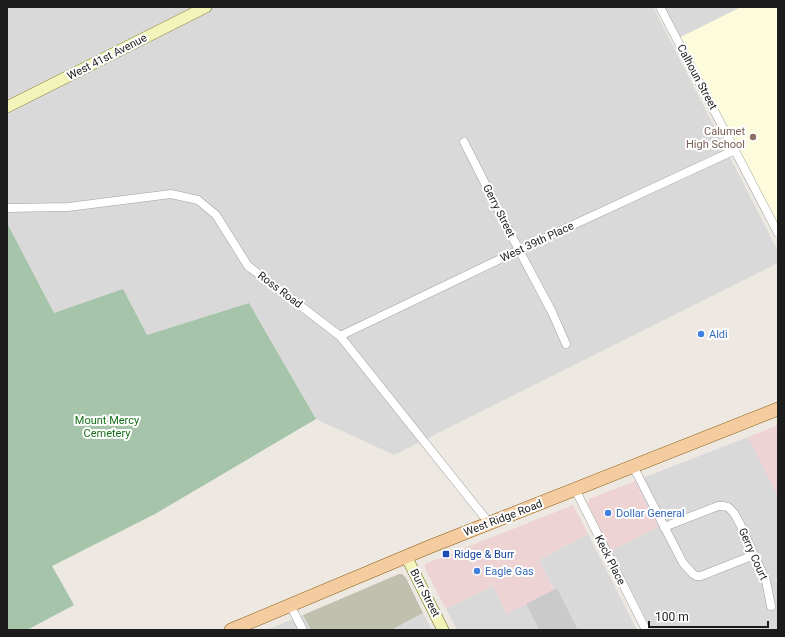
<svg xmlns="http://www.w3.org/2000/svg" width="785" height="637" viewBox="0 0 785 637" font-family="Roboto,sans-serif">
<style>
.residential{fill:#dad9d9}
.commercial{fill:#edd3d3}
.education{fill:#fcfbdc}
.religious{fill:#cacaca}
.construction{fill:#c0c0af}
.cemetery{fill:#a5c4a9}
.lines{fill:none;stroke-linecap:round;stroke-linejoin:round}
.street-casing{stroke:#a0a0a0;stroke-width:9}
.secondary-casing{stroke:#63690d;stroke-width:12}
.primary-casing{stroke:#885a0c;stroke-width:14}
.street{stroke:#fff;stroke-width:8}
.secondary{stroke:#f3f4b9;stroke-width:11}
.primary{stroke:#f4cca0;stroke-width:13}
.education-dot{fill:#8d6e63;stroke:#fff;stroke-width:1.5}
.shop-dot{fill:#3f7fe0;stroke:#fff;stroke-width:1.5}
.transit-dot{fill:#1a4fb4;stroke:#fff;stroke-width:1.5}
.labels{text-anchor:middle;dominant-baseline:central;stroke-width:4;stroke-linejoin:round;paint-order:stroke}
.street-label{font-size:11px;fill:#1c1c1c;stroke:#fff}
.education-label{font-size:11px;fill:#785e54;stroke:#fff;text-anchor:end}
.shop-label{font-size:11px;fill:#366cbe;stroke:#fff;text-anchor:start}
.park-label{font-size:11px;fill:#147018;stroke:#fff}
.transit-label{font-size:11px;fill:#164399;stroke:#fff;text-anchor:start}
</style>
<rect width="100%" height="100%" fill="#ede9e2"/>
<!-- residential -->
<g class="residential">
<polygon points="7,7 653,7 778,251 778,263 394,455 316,419 249,303 147,335 123,290 54,313 7,223"/>
<polygon points="661,7 741,7 677,39"/>
<polygon points="748,437 778,496 778,578 775,580 778,585 778,630 652,630 611,551 658,527 635,481"/>
<polygon points="588,534 637,630 578,630 557,588 554,590 539,560"/>
<polygon points="493,586 507,613 526,604 539,630 457,630 446,609"/>
<polygon points="423,613 432,630 391,630"/>
<polygon points="303,615 311,630 266,630"/>
</g>
<!-- commercial -->
<g class="commercial">
<polygon points="778,425 778,496 748,437"/>
<polygon points="635,481 658,527 611,551 588,504 589,499"/>
<polygon points="573,505 588,534 539,560 554,590 507,614 493,586 446,609 425,569 425,564"/>
</g>
<!-- education -->
<polygon class="education" points="741,7 778,7 778,234 677,39"/>
<!-- religious -->
<polygon class="religious" points="557,588 578,630 539,630 526,604"/>
<!-- construction -->
<polygon class="construction" points="399,574 402,574 406,578 423,613 391,630 311,630 303,615"/>
<!-- cemetery -->
<polygon class="cemetery" points="7,223 54,313 123,289 147,335 249,303 316,419 155,514 52,566 74,605 27,630 7,630"/>
<g class="lines">
<defs>
<g id="street">
<polyline points="660,7 778,233"/>
<polyline points="464,142 519,250 552,312 566,344"/>
<polyline points="7,208 68,207 171,194 198,200 216,215 248,266 340,336 489,523"/>
<polyline points="340,336 519,250 735,150"/>
<polyline points="633,466 683,563 693,574 696,576 701,576 754,555"/>
<polyline points="575,489 646,630"/>
<polyline points="664,527 718,506 723,506 728,507 734,513 740,524 766,581 771,606"/>
<polyline points="290,605 303,630"/>
</g>
<g id="secondary">
<polyline points="7,107 206,7"/>
<polyline points="406,556 443,630"/>
</g>
<polyline id="primary" points="231,630 429,547 778,409"/>
</defs>
<!-- street casing -->
<use href="#street" class="street-casing"/>
<!-- secondary casing -->
<use href="#secondary" class="secondary-casing"/>
<!-- primary casing -->
<use href="#primary" class="primary-casing"/>
<!-- street -->
<use href="#street" class="street"/>
<!-- secondary -->
<use href="#secondary" class="secondary"/>
<!-- primary -->
<use href="#primary" class="primary"/>
</g>
<!-- markers -->
<circle class="education-dot" cx="753" cy="137" r="4"/>
<g class="shop-dot">
<circle cx="701" cy="334" r="4"/>
<circle cx="608" cy="513" r="4"/>
<circle cx="477" cy="571" r="4"/>
</g>
<rect class="transit-dot" x="442" y="550" width="8" height="8" rx="2"/>
<g class="labels">
<!-- street labels -->
<g class="street-label">
<text transform="translate(107 57) rotate(-27)">West 41st Avenue</text>
<text transform="translate(697 77) rotate(62)">Calhoun Street</text>
<text transform="translate(499 211) rotate(63)">Gerry Street</text>
<text transform="translate(537 242) rotate(-25)">West 39th Place</text>
<text transform="translate(280 290) rotate(37)">Ross Road</text>
<text transform="translate(503 518) rotate(-21)">West Ridge Road</text>
<text transform="translate(753 554) rotate(66)">Gerry Court</text>
<text transform="translate(610 560) rotate(63)">Keck Place</text>
<text transform="translate(425 593) rotate(63)">Burr Street</text>
</g>
<!-- education labels -->
<g class="education-label">
<text x="745" y="131">Calumet<tspan x="745" dy="13">High School</tspan></text>
</g>
<!-- shop labels -->
<g class="shop-label">
<text x="709" y="334">Aldi</text>
<text x="616" y="513">Dollar General</text>
<text x="485" y="571">Eagle Gas</text>
</g>
<!-- park labels -->
<g class="park-label">
<text x="107" y="420">Mount Mercy<tspan x="107" dy="13">Cemetery</tspan></text>
</g>
<!-- transit labels -->
<g class="transit-label">
<text x="454" y="554">Ridge &amp; Burr</text>
</g>
</g>
<!-- border -->
<rect width="785" height="637" fill="none" stroke="#1c1c1c" stroke-width="16"/>
<!-- scale -->
<path d="M649 621v6h119v-6" fill="none" stroke="#1c1c1c" stroke-width="2"/>
<text x="655" y="621" font-size="12" fill="#1c1c1c" stroke="#ffffff" stroke-width="3" paint-order="stroke">100 m</text>
</svg>
